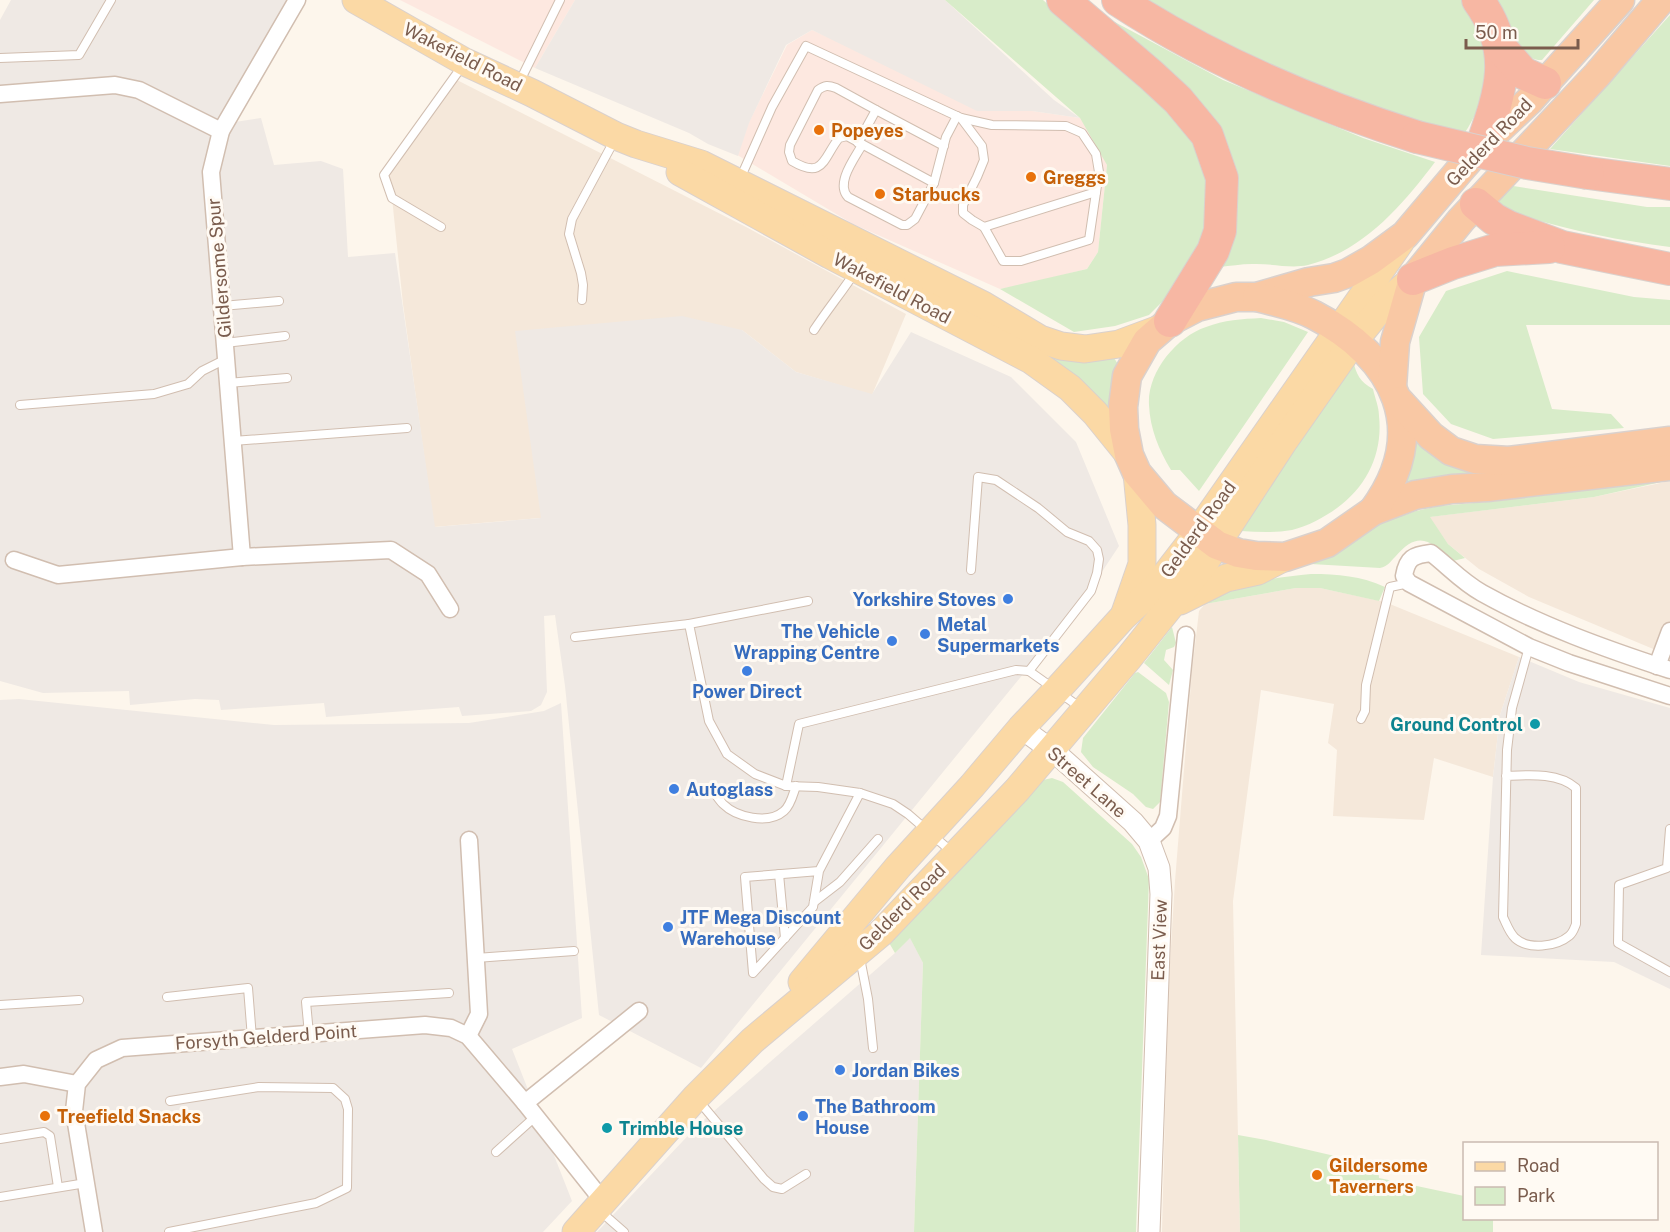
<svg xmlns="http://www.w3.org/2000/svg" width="1670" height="1232" viewBox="0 0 1670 1232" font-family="'Public Sans',sans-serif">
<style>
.residential{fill:#f5e8da}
.commercial{fill:#fde8e0}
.industrial{fill:#efe9e4}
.green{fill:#d8ecc9}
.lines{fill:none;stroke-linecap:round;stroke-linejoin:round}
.service-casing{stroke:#d1beb0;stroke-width:10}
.minor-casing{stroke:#d1beb0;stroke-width:19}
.tertiary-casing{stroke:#d1beb0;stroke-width:23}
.primary-casing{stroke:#dad1cd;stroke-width:29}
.trunk-casing{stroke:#dad1cd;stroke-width:31}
.motorway-casing{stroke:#dad1cd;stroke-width:34}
.service{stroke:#fff;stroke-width:8}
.minor{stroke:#fff;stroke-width:16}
.tertiary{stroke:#fff;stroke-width:21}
.primary{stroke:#fbd9a5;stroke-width:27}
.trunk{stroke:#f9c8a4;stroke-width:28}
.motorway{stroke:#f7b7a3;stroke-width:32}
.motorway-bridge-casing{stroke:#dad1cd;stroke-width:34;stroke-linecap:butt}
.motorway-bridge{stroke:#f7b7a3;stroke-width:32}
.food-dot{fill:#e8710a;stroke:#fffaf3;stroke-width:2}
.shop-dot{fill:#3f7fe0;stroke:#fffaf3;stroke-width:2}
.culture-dot{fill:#0f9aa8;stroke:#fffaf3;stroke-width:2}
.labels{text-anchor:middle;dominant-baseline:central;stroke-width:6;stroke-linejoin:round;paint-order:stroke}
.street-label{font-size:18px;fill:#7a5c4d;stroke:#fffaf3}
.food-label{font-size:18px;font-weight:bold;fill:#c56008;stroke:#fffaf3;text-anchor:start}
.shop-label{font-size:18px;font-weight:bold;fill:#366cbe;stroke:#fffaf3;text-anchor:start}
.culture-label{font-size:18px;font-weight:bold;fill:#0d838f;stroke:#fffaf3;text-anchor:end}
</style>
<rect width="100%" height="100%" fill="#fdf6ec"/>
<!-- residential -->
<g class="residential">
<polygon points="453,78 748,228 906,314 872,395 796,372 742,330 552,517 434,527 403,304 392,198 384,175"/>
<polygon points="1670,481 1670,656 1529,597 1479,569 1448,544 1429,517 1594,497"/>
<polygon points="1296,588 1320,588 1385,602 1519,657 1500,715 1493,777 1434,758 1424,820 1333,816 1337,750 1328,743 1334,704 1261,690 1233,901 1240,1232 1162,1232 1168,996 1175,881 1192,671 1199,611 1205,604"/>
</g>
<!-- commercial -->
<g class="commercial">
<polygon points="400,0 575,0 535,68"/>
<polygon points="812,30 882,62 1032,111 1080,118 1102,150 1107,165 1098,252 1087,269 1026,284 1000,289 853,224 734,153 787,45"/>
</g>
<!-- industrial -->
<g class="industrial">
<polygon points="11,0 294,0 304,6 235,122 261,118 274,165 321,161 343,169 348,257 395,253 435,527 541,518 515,331 682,316 742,330 796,372 872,394 911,332 1011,377 1076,442 1119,546 1082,602 701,1068 599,1015 565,686 555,615 544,616 547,692 541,705 531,711 462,716 459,707 326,717 324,703 221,710 219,700 195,699 130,705 129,691 43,693 0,681 0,20"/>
<polygon points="575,0 945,0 1054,100 1080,118 1032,111 977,111 812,30 786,45 749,123 738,156 708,144 689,133 535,68"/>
<polygon points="1519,657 1579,682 1670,708 1670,989 1614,962 1481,955 1493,777 1500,715"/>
<polygon points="19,699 274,725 469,723 544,711 561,703 582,1018 512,1049 572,1201 543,1232 0,1232 0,700"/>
<polygon points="910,937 923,963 914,1232 597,1232 698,1125 895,953"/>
</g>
<!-- green -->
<g class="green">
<polygon points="945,0 1043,0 1166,108 1193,141 1211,187 1208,233 1177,287 1149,315 1115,326 1074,332 1000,289 1087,269 1098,252 1107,165 1080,118"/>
<path d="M1138,0H1466C1473,15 1482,31 1487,47C1495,72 1478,114 1464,134C1437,127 1410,120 1384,111C1299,81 1218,43 1138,0Z"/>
<path d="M1493,0H1594L1542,60C1518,62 1502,18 1493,0Z"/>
<polygon points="1670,15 1670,166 1550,149"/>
<path d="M1111,20L1223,80L1363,138L1435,162C1402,206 1363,251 1308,265C1290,269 1270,263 1252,264C1241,264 1230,266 1220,267L1236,199L1109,24Z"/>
<path d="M1507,185L1647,207H1670V247C1610,239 1550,227 1493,205Z"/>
<polygon points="1507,271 1634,297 1670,300 1670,325 1526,325 1552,409 1611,414 1624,428 1493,439 1451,424 1423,394 1419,337 1446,291"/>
<polygon points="959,302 1114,358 1123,372 1118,424"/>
<path d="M1261,318L1284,322L1308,332L1199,491L1180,470H1171C1159,450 1150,429 1149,405C1147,373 1176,337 1206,327C1224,320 1242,319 1261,318Z"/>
<path d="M1353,360C1356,374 1360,382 1373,389C1375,398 1379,407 1379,416C1383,453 1367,486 1337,508C1323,518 1308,526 1292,530C1275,533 1258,532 1241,531Z"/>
<polygon points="1408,427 1505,469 1394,488"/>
<path d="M1670,480L1594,497L1430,517L1448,544L1465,558L1453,561C1430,541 1419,529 1395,557C1390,562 1388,566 1380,568L1311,564L1339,552L1381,523L1416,511L1439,506L1497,501Z"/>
<path d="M1311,574C1338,574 1361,576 1385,587L1379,601L1320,588H1296L1205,604C1234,581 1276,578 1311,574Z"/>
<polygon points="1172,627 1176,643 1174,647 1166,650 1164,660 1173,670 1169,685 1144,663"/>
<polygon points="1138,672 1166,693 1169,702 1160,802 1153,809 1146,807 1133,794 1093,767 1081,752 1083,738 1135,673"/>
<polygon points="1052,778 1063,782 1132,844 1141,857 1149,879 1136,1232 914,1232 923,963 910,938 895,953 888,941 1043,780"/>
<polygon points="1238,1135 1266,1140 1378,1166 1379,1178 1464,1196 1464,1218 1493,1219 1493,1232 1240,1232"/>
</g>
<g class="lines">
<defs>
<g id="service">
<polyline points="0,58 79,55 111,0"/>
<polyline points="519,83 560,0"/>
<path d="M876,110L836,88C828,85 825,85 818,90L790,145L789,152L792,161C824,180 823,158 839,138L847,136L934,183L946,137L957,116"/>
<polyline points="961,118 992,125 1066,126 1082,133 1096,154 1099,172 1089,240 1021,261 1003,261 984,227"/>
<polyline points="858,143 876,110 944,146"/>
<path d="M862,145C855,158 835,183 848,197L902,225H907L915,219L934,183"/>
<polyline points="740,179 772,107 806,46 961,118 982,146 984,160 977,177 963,205 963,213 972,220 984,227 1096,192"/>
<polyline points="441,227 392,198 384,175 463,65"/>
<polyline points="582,300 583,285 581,273 569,234 572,219 615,139"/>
<polyline points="222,306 279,301"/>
<path d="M814,330C827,310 842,292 855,272"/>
<polyline points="225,343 285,336"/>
<polyline points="228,383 287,378"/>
<polyline points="20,405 154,394 188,384 202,371 226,359"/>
<polyline points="233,441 407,428"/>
<polyline points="971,570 978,477 996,480 1038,508 1067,532 1089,541 1097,550 1099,559 1097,573 1091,591 1029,671 1081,708"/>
<polyline points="808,601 689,624 709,721 727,754 755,774 786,786 818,787 860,793 893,804 908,814 952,852"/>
<polyline points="575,637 689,624"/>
<polyline points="1361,719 1365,711 1366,685 1390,587 1409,583"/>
<path d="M1506,776C1528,775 1558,772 1576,788V924C1574,929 1573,933 1569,936C1556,947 1528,950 1515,938C1509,932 1507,925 1503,917L1507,750L1512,708L1529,647"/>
<polyline points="786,786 799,724 996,675 1016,670 1029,671"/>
<path d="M714,793C717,796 720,801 723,804C736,817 768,825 784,811C791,805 793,794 796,786"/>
<polyline points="1670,829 1667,868 1619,885 1618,943 1670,972"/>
<polyline points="819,871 745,877 753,973 813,907 819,871 860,793"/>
<polyline points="779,874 785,938"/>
<polyline points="814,902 840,882 878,839"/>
<polyline points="476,958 574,951"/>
<polyline points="860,958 868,999 873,1048"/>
<polyline points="167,997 248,988 252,1038"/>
<polyline points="0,1005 79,1000"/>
<polyline points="309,1034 306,1002 449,993"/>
<polyline points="698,1100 764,1179 773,1187 782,1189 806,1174"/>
<polyline points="0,1139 44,1132 50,1136 58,1187"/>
<polyline points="496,1152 536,1116"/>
<polyline points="0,1197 86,1183"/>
<polyline points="600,1211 624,1232"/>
<polyline points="169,1232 316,1203 347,1188 348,1109 345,1099 333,1088 259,1087 170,1101"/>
</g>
<g id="minor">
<polyline points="297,0 221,131 211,172 242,557 391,550 428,574 450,609"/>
<polyline points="0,94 115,85 139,90 221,131"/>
<polyline points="14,560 58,575 242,557"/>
<polyline points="1657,666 1670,631"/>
<path d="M1670,670C1606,649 1541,626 1482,593C1462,582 1448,566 1431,553C1413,555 1407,558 1404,576L1409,583L1529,647L1569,663L1670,696"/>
<polyline points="1149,841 1163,828 1168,816 1186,635"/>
<polyline points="468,1036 479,1014 469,840"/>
<polyline points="0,1077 24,1074 77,1084"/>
<polyline points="525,1103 639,1011"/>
<polyline points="94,1232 74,1111 77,1084 96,1060 122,1048 425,1025 451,1028 468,1036 525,1103 603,1201"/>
</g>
<polyline id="tertiary" points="1021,728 1058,755 1133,822 1149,841 1159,868 1161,894 1149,1232"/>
<g id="primary">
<polyline points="356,0 465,62 532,93 616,136 636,144 701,164 983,305 1040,339 1061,346 1085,349 1119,344 1162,328"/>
<polyline points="680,172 830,255 1031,360 1070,388 1095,413 1129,455"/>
<polyline points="1180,601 1226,578 1258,571 1285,557"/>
<polyline points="1125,613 1142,564 1142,525 1137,473"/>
<polyline points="802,982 898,867 972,786 1021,728 1056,691 1123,617 1156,587 1190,543 1401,241"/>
<polyline points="576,1232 696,1097 753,1040 881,933 1017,790 1128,659 1203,565 1282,444 1354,341 1385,303 1413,279"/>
</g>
<g id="trunk">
<polyline points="1620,0 1529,101 1482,145 1460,170 1405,235 1371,260 1348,273 1334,278 1309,282 1257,297 1236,297 1197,307 1170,321 1162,328 1147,341 1127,376 1123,407 1124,429 1129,455 1137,473 1164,505 1217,545 1238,553 1256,556 1285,557 1327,543 1373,511 1415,495 1452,489 1487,487 1670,466"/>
<path d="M1257,297C1276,302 1297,306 1314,315C1396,357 1432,431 1373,511"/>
<polyline points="1392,387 1395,342 1413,279 1461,220 1597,75 1661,0"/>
<polyline points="1399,401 1431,436 1451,451 1475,459 1509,461 1670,441"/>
</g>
<g id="motorway">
<polyline points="1063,0 1151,75 1178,100 1207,135 1222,178 1220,231 1213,251 1170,321"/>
<path d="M1118,0C1210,60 1313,104 1417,137"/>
<path d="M1478,0C1515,51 1501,91 1482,145"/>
<polyline points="1500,47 1523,73 1545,83"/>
<polyline points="1588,173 1670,184"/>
<polyline points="1476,204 1494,219 1509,227 1562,247 1670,269"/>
<polyline points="1413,279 1453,263 1495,250 1549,247"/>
</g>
</defs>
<!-- service casing -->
<use href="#service" class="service-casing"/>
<!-- minor casing -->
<use href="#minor" class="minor-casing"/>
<!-- tertiary casing -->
<use href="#tertiary" class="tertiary-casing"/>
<!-- primary casing -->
<use href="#primary" class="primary-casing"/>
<!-- trunk casing -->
<use href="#trunk" class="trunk-casing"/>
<!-- motorway casing -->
<use href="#motorway" class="motorway-casing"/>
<!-- service -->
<use href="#service" class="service"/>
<!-- minor -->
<use href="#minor" class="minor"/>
<!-- tertiary -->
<use href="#tertiary" class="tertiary"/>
<!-- primary -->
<use href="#primary" class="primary"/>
<!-- trunk -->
<use href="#trunk" class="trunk"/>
<!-- motorway -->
<use href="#motorway" class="motorway"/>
<defs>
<polyline id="motorway-bridge" points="1417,137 1527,163 1588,173"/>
</defs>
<!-- motorway-bridge casing -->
<use href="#motorway-bridge" class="motorway-bridge-casing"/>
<!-- motorway-bridge -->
<use href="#motorway-bridge" class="motorway-bridge"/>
</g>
<!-- markers -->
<g class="food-dot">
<circle cx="819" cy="130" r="6"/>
<circle cx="1031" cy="177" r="6"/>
<circle cx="880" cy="194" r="6"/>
<circle cx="45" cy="1116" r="6"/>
<circle cx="1317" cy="1175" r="6"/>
</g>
<g class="shop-dot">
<circle cx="1008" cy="599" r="6"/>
<circle cx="925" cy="634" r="6"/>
<circle cx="892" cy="641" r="6"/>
<circle cx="747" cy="671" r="6"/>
<circle cx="674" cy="789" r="6"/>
<circle cx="668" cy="927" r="6"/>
<circle cx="840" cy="1070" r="6"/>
<circle cx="803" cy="1116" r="6"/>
</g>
<g class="culture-dot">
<circle cx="1535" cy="724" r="6"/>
<circle cx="607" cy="1128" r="6"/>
</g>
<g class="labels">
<!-- street labels -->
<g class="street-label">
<text transform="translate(463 57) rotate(27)">Wakefield Road</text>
<text transform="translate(1489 142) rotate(-46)">Gelderd Road</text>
<text transform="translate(219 268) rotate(-95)">Gildersome Spur</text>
<text transform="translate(892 288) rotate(28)">Wakefield Road</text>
<text transform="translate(1198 529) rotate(-54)">Gelderd Road</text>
<text transform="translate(1087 782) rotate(41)">Street Lane</text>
<text transform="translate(902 907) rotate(-45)">Gelderd Road</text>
<text transform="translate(1159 940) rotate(-88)">East View</text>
<text transform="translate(266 1037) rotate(-4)">Forsyth Gelderd Point</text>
</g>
<!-- food labels -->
<g class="food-label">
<text x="831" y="130">Popeyes</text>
<text x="1043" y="177">Greggs</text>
<text x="892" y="194">Starbucks</text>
<text x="57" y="1116">Treefield Snacks</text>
<text x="1329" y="1165">Gildersome<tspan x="1329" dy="21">Taverners</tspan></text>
</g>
<!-- shop labels -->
<g class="shop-label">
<text x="996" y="599" text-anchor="end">Yorkshire Stoves</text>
<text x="937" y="624">Metal<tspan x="937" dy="21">Supermarkets</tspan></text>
<text x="880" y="631" text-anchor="end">The Vehicle<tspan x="880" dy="21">Wrapping Centre</tspan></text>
<text x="747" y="691" text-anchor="middle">Power Direct</text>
<text x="686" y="789">Autoglass</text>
<text x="680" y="917">JTF Mega Discount<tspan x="680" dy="21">Warehouse</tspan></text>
<text x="852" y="1070">Jordan Bikes</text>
<text x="815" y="1106">The Bathroom<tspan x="815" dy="21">House</tspan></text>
</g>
<!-- culture labels -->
<g class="culture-label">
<text x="1523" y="724">Ground Control</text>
<text x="619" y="1128" text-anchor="start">Trimble House</text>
</g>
</g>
<!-- legend -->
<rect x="1463" y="1142" width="195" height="78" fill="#fffaf3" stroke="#cabbb1" stroke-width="1.5"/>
<rect x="1475" y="1162" width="30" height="9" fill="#fbd9a5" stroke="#cabbb1" stroke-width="1.5"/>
<text x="1517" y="1172" font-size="18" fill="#7a5c4d">Road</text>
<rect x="1475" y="1187" width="30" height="18" fill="#d8ecc9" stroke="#cabbb1" stroke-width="1.5"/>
<text x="1517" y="1202" font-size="18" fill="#7a5c4d">Park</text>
<!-- scale -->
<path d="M1466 39v9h112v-9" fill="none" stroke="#7a5c4d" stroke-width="3"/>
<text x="1475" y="39" font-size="18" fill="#7a5c4d" stroke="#fffaf3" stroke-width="4.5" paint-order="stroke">50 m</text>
</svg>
